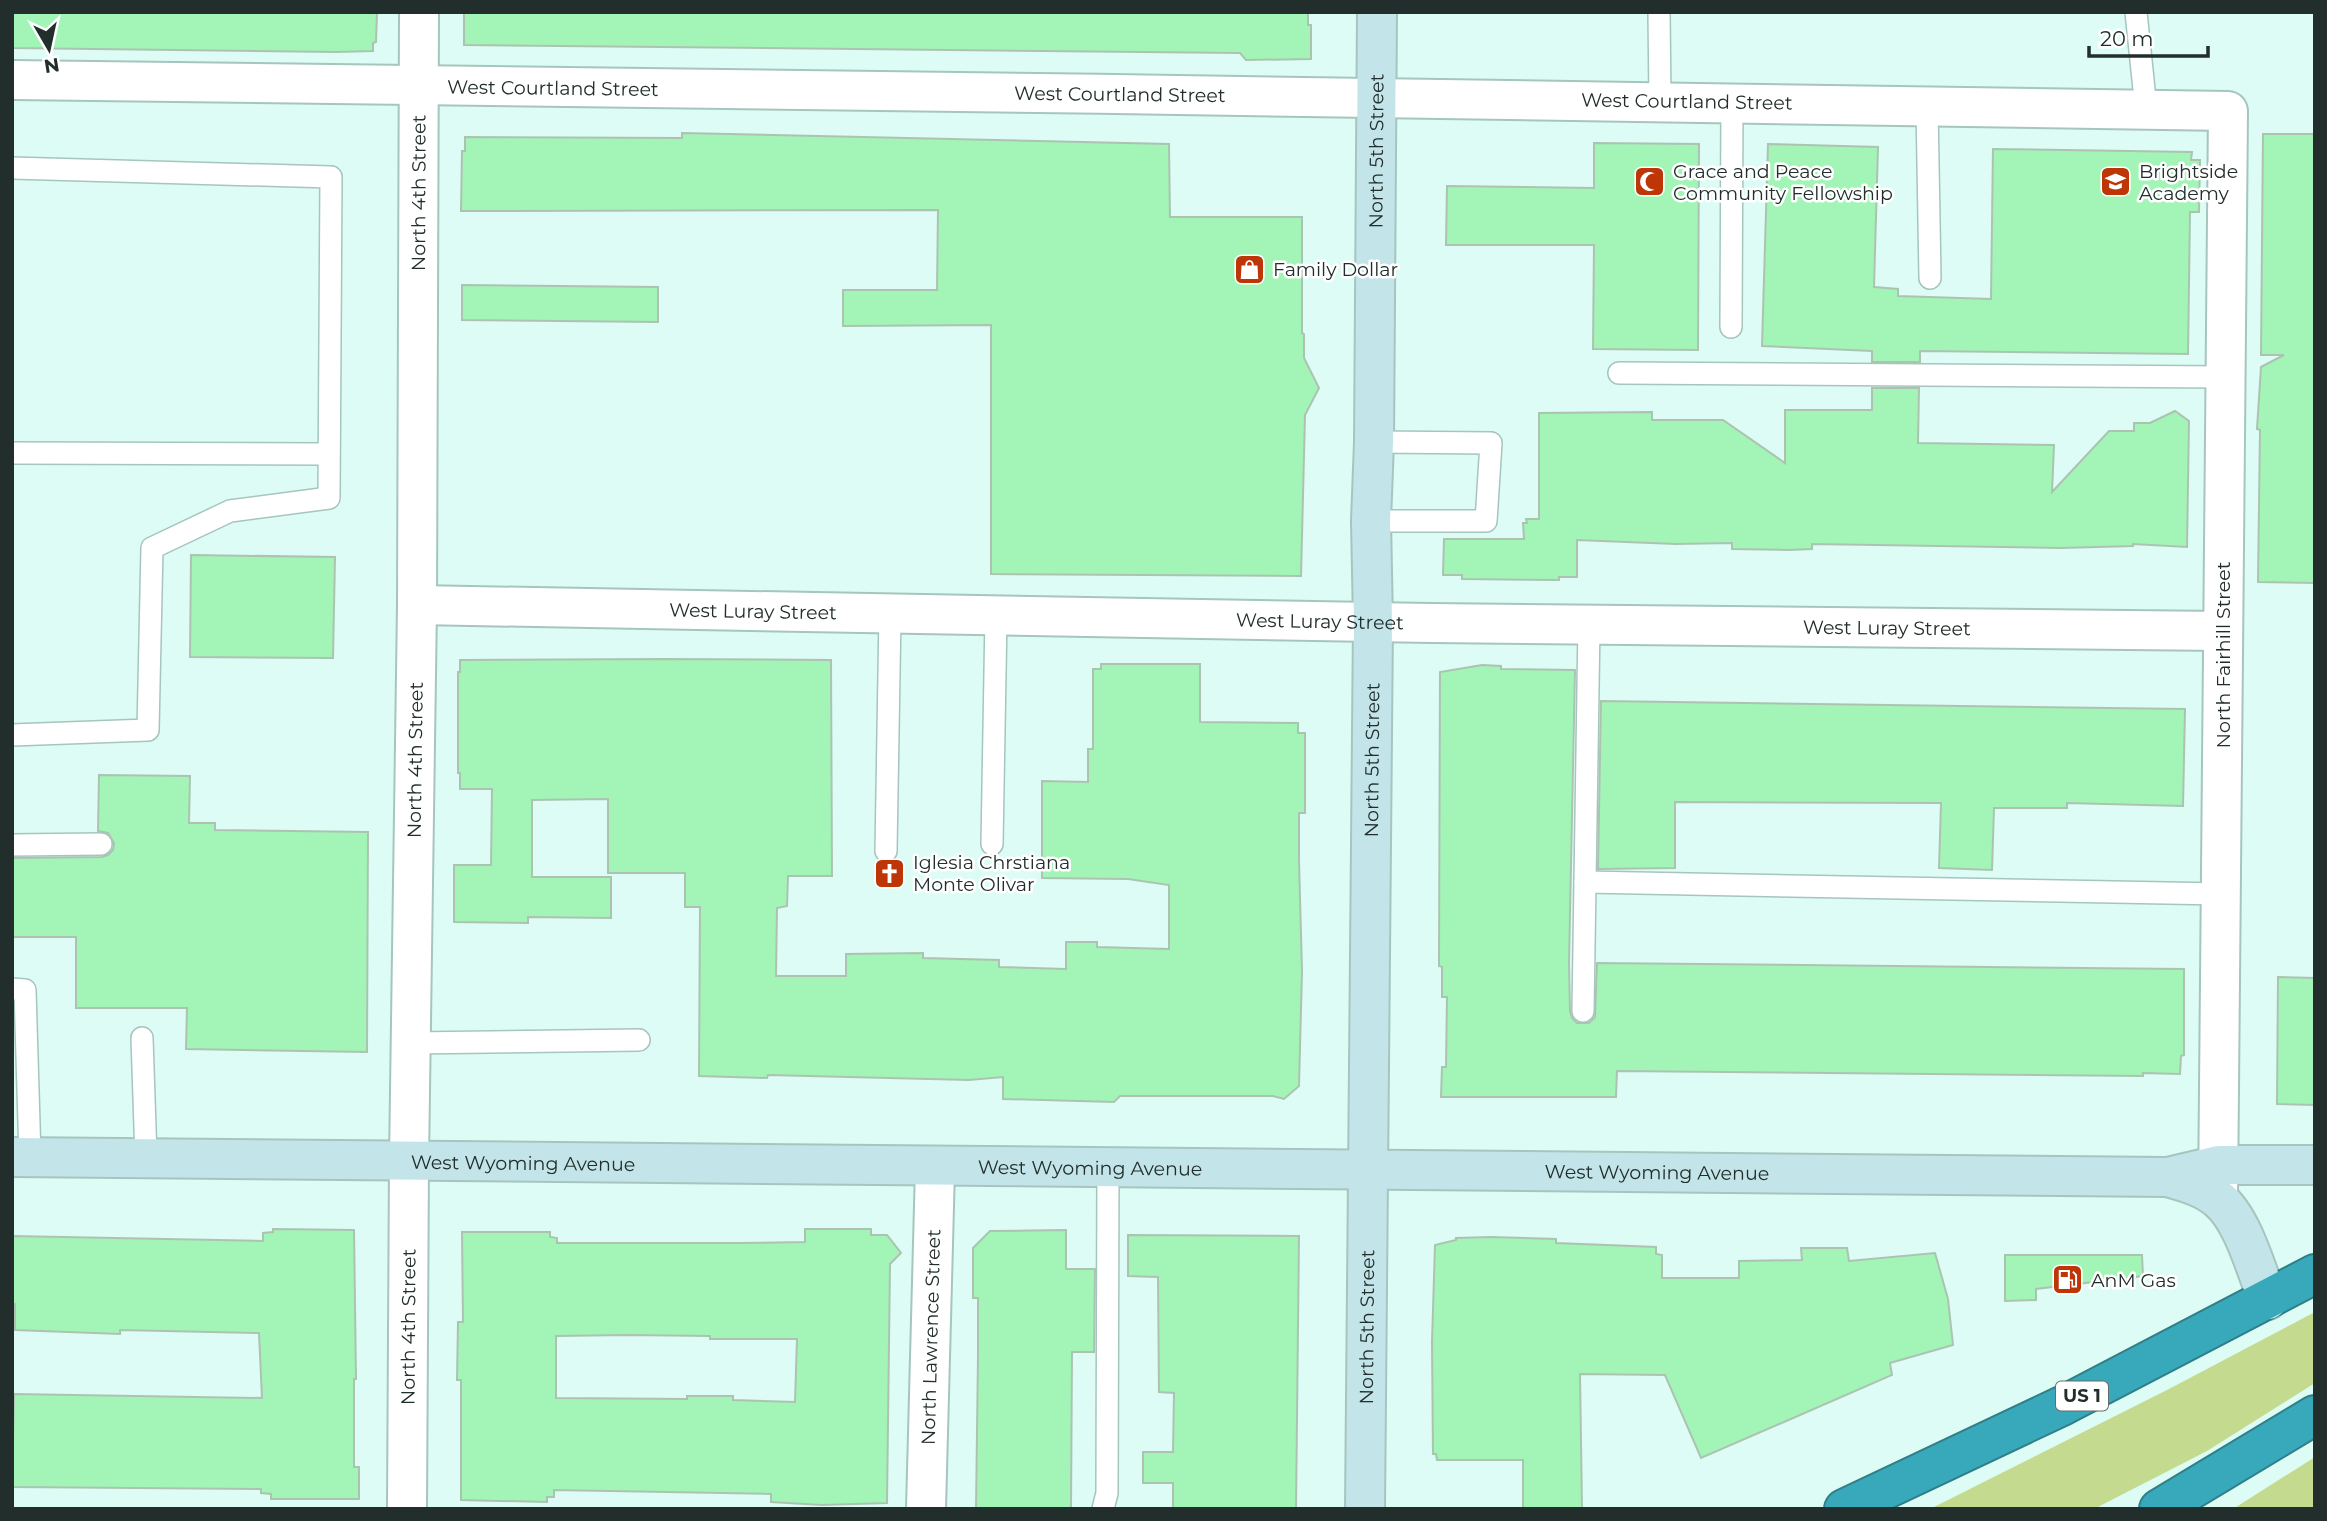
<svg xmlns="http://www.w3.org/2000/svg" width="2327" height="1521" viewBox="0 0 2327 1521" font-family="Montserrat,sans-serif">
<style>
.green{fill:#c4db8f}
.building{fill:#a2f5b7;stroke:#adc3b2;stroke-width:2;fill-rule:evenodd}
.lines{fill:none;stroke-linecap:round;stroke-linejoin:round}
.lane-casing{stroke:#a6c5be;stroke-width:24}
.street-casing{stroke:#a6c5be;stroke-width:42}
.secondary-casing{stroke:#a6c5be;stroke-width:42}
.highway-casing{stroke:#307e88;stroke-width:42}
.lane{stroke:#fff;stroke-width:21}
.street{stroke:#fff;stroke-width:38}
.secondary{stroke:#c3e5ea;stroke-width:38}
.highway{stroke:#38a9ba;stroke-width:38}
.labels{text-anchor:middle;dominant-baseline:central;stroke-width:5;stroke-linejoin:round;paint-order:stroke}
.shield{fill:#fff;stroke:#646d6b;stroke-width:2}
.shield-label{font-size:18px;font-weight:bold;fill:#222e2b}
.street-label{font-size:19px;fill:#222e2b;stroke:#fff}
.poi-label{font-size:19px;fill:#222e2b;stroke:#fff;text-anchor:start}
</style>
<rect width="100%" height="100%" fill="#dcfcf5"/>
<!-- green -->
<g class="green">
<polygon points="2315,1312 2315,1383 2207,1451 2094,1509 1930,1509 2167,1390"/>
<polygon points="2315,1457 2315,1509 2233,1509"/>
</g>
<!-- building -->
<g class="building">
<polygon points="12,12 377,12 376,42 373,43 373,51 337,52 12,48"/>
<polygon points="464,12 1308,12 1308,25 1311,25 1311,59 1246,60 1240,53 464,45"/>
<polygon points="682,133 1169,144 1170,217 1302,217 1302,333 1304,334 1304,358 1319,388 1305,415 1301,576 991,574 991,325 843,326 843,290 937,290 938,210 461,211 462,151 465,151 465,137 682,138"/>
<polygon points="2263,134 2315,134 2315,583 2258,582 2260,430 2257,429 2261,367 2284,355 2261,355"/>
<polygon points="1594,143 1699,144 1698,350 1593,349 1594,245 1446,245 1447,186 1594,188"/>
<polygon points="1768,144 1878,147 1874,287 1898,289 1898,296 1991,299 1993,149 2192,152 2191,160 2200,160 2199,212 2190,212 2188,354 1920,351 1920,362 1872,362 1872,351 1762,346"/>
<polygon points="462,285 658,287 658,322 462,320"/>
<polygon points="1872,388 1919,388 1918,443 2054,445 2052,492 2109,431 2134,431 2134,423 2150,423 2175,411 2189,421 2187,547 2133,544 2133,546 2061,548 1812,544 1812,549 1788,550 1732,549 1732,543 1676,544 1577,540 1577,577 1559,577 1559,580 1462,579 1462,575 1443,575 1444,539 1524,539 1523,523 1527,523 1526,519 1539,519 1539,413 1652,412 1652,420 1723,420 1785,463 1785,410 1872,410"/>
<polygon points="191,555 335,557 333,658 190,657"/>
<polygon points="664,659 831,660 832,876 788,876 787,906 777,908 776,976 846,976 846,954 923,953 923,958 999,960 999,967 1066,969 1066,942 1097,942 1097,947 1169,949 1169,885 1128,879 1042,878 1042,781 1088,782 1088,749 1093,749 1093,669 1101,669 1101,664 1200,664 1200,722 1298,723 1298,733 1305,733 1305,813 1299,813 1299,860 1302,971 1299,1086 1284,1099 1273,1096 1120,1096 1114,1102 1003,1099 1003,1077 969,1080 768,1075 767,1078 699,1076 700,907 685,907 685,873 608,873 608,799 532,800 532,877 611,877 611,918 528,917 528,923 454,922 454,865 491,865 492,789 460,789 460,773 458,773 458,672 460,672 460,660"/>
<polygon points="1482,665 1501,666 1501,669 1575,670 1569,963 1570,1011 1572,1018 1577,1023 1589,1023 1595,1017 1597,963 2184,969 2184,1055 2181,1056 2180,1074 2143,1073 2143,1076 1617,1071 1616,1097 1441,1097 1442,1067 1446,1067 1447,997 1442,997 1442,967 1439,966 1440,672"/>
<polygon points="1601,701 2185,709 2183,806 2067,803 2067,808 1994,808 1992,870 1939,868 1941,803 1675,802 1675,868 1598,869"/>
<polygon points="99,775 190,776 189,823 215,823 215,830 368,832 367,1052 186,1049 187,1008 76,1008 76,937 12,937 12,858 101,857 108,855 113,850 114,843 108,833 98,831"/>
<polygon points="2278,977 2315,978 2315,1105 2277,1104"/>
<polygon points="273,1229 354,1230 356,1379 354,1379 354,1467 359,1467 359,1499 271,1499 271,1494 261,1493 261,1489 12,1487 14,1394 262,1398 259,1333 120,1330 120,1334 15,1330 15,1304 12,1304 12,1236 263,1241 263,1233 273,1232"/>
<path d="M805,1229H871V1235H887L901,1253L890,1264L887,1503L822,1505L771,1502V1494L554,1490V1497H547V1502L461,1500V1380H457L458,1322H463L462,1232H550V1237L557,1238V1243H741L805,1242ZM628,1335L710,1336V1339H797L795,1402L733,1400V1396H687V1399L556,1398V1336Z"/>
<polygon points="1066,1230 1066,1269 1095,1269 1094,1352 1072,1352 1071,1509 976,1509 978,1356 978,1298 973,1298 973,1248 990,1231"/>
<polygon points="1128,1235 1299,1236 1296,1509 1173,1509 1173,1483 1143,1483 1143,1452 1173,1452 1174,1393 1159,1392 1158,1277 1128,1276"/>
<polygon points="1491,1237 1556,1239 1556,1243 1656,1247 1656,1254 1662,1255 1662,1278 1739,1278 1739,1261 1802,1260 1801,1248 1847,1248 1849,1261 1935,1253 1948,1299 1953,1345 1890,1363 1892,1375 1701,1458 1665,1375 1580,1374 1582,1509 1523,1509 1523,1460 1437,1460 1436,1454 1433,1454 1432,1342 1435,1245 1456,1240 1456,1238"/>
<polygon points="2005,1255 2142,1255 2143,1276 2036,1289 2036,1300 2005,1301"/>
</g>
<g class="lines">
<defs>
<g id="lane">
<polyline points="1659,12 1660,101"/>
<polyline points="2136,12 2146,109"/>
<polyline points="1927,106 1930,278"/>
<polyline points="12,168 331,177 329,498 230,511 152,548 148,730 12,735"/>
<polyline points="1731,327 1732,102"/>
<polyline points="1619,373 2226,377"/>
<polyline points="12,453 329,454"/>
<polyline points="1371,521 1486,521 1491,443 1374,442"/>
<polyline points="992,844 996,616"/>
<polyline points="12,845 101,844"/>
<polyline points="886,851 890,614"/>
<polyline points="1585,882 2221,894"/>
<polyline points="12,989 25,990 30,1157"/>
<polyline points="1583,1011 1589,624"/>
<polyline points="142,1038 146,1158"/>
<polyline points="411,1043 639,1040"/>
<polyline points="1103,1509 1107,1493 1108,1168"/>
</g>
<g id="street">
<path id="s1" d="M12,80C751,93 1489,94 2228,111L2218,1197"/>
<path id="s2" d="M417,605L1431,623L2223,631"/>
<path id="s3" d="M407,1509L409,1161L417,605L419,12"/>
<path id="s4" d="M926,1509L935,1168"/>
</g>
<g id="secondary">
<path id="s5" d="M12,1157C731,1167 1450,1169 2168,1177L2219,1165H2315"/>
<path d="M2168,1177C2185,1182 2204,1187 2218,1199C2243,1219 2256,1270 2268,1300"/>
<path id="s6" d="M1365,1509L1373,622L1371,521L1374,442L1377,12"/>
</g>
<g id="highway">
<polyline points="1844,1509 2064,1405 2315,1274"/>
<polyline points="2159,1509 2315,1415"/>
</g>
</defs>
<!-- lane casing -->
<use href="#lane" class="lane-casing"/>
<!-- street casing -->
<use href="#street" class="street-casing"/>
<!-- secondary casing -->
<use href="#secondary" class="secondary-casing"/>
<!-- highway casing -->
<use href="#highway" class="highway-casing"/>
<!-- lane -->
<use href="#lane" class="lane"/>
<!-- street -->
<use href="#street" class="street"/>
<!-- secondary -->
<use href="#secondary" class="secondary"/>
<!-- highway -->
<use href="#highway" class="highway"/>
</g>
<!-- icons -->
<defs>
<symbol id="mosque-square" viewBox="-11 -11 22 22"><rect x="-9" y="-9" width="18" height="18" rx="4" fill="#be3507" stroke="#fff"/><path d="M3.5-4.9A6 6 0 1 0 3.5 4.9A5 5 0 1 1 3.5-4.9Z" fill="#fff"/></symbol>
<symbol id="school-square" viewBox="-11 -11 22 22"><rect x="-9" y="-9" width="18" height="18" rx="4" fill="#be3507" stroke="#fff"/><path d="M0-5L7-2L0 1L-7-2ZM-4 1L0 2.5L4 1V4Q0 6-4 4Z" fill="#fff"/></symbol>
<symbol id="shop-square" viewBox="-11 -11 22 22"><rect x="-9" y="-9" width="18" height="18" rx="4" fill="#be3507" stroke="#fff"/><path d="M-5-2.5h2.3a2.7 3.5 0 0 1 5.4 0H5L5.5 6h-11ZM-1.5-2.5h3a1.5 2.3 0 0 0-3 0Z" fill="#fff"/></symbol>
<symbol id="church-square" viewBox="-11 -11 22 22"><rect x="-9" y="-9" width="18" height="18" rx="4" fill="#be3507" stroke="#fff"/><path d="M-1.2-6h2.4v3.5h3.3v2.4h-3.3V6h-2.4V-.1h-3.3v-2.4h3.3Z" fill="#fff"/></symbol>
<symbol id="fuel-square" viewBox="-11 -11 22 22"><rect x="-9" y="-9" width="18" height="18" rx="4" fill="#be3507" stroke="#fff"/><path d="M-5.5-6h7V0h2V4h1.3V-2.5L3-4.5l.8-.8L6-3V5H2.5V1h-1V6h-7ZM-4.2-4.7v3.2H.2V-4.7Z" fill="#fff"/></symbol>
</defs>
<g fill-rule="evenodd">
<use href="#mosque-square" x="1632" y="164" width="35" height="35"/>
<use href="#school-square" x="2098" y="164" width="35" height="35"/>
<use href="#shop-square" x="1232" y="252" width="35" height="35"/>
<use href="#church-square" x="872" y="856" width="35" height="35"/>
<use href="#fuel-square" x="2050" y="1262" width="35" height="35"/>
</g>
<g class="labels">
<!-- shield labels -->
<rect class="shield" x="2056" y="1381.5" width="52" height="29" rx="5"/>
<g class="shield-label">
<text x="2082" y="1396">US 1</text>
</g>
<!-- street labels -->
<g class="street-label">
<text stroke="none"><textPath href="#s1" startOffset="541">West Courtland Street</textPath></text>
<text stroke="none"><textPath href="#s1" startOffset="1108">West Courtland Street</textPath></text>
<text stroke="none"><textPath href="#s1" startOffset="1675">West Courtland Street</textPath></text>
<text stroke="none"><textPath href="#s6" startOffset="1358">North 5th Street</textPath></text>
<text stroke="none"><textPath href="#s3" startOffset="1316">North 4th Street</textPath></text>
<text stroke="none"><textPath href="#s2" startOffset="336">West Luray Street</textPath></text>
<text stroke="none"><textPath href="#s2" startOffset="903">West Luray Street</textPath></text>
<text stroke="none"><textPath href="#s2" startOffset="1470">West Luray Street</textPath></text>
<text transform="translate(2223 655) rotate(-90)">North Fairhill Street</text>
<text stroke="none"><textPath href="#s6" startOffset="749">North 5th Street</textPath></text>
<text stroke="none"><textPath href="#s3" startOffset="749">North 4th Street</textPath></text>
<text stroke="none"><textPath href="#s5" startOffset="511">West Wyoming Avenue</textPath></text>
<text stroke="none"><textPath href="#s5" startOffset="1078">West Wyoming Avenue</textPath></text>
<text stroke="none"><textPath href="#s5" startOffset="1645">West Wyoming Avenue</textPath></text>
<text stroke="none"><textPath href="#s3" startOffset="182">North 4th Street</textPath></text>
<text stroke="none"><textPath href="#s6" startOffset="182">North 5th Street</textPath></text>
<text stroke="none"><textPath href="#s4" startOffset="172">North Lawrence Street</textPath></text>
</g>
<!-- poi labels -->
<g class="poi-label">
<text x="1673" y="171">Grace and Peace<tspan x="1673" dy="22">Community Fellowship</tspan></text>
<text x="2139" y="171">Brightside<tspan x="2139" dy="22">Academy</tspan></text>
<text x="1273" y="269">Family Dollar</text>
<text x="913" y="862">Iglesia Chrstiana<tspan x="913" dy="22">Monte Olivar</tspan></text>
<text x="2091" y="1280">AnM Gas</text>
</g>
</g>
<!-- border -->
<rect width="2327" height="1521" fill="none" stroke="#222e2b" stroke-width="28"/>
<!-- north arrow -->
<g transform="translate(49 49) rotate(171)" stroke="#ffffff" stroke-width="5" paint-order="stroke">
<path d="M0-5L12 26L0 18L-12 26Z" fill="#222e2b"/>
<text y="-10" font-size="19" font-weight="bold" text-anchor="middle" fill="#222e2b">N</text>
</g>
<!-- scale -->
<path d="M2089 46v10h119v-10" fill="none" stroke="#222e2b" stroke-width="3.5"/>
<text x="2100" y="46" font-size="21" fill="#222e2b" stroke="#ffffff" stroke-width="5" paint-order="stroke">20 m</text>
</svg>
